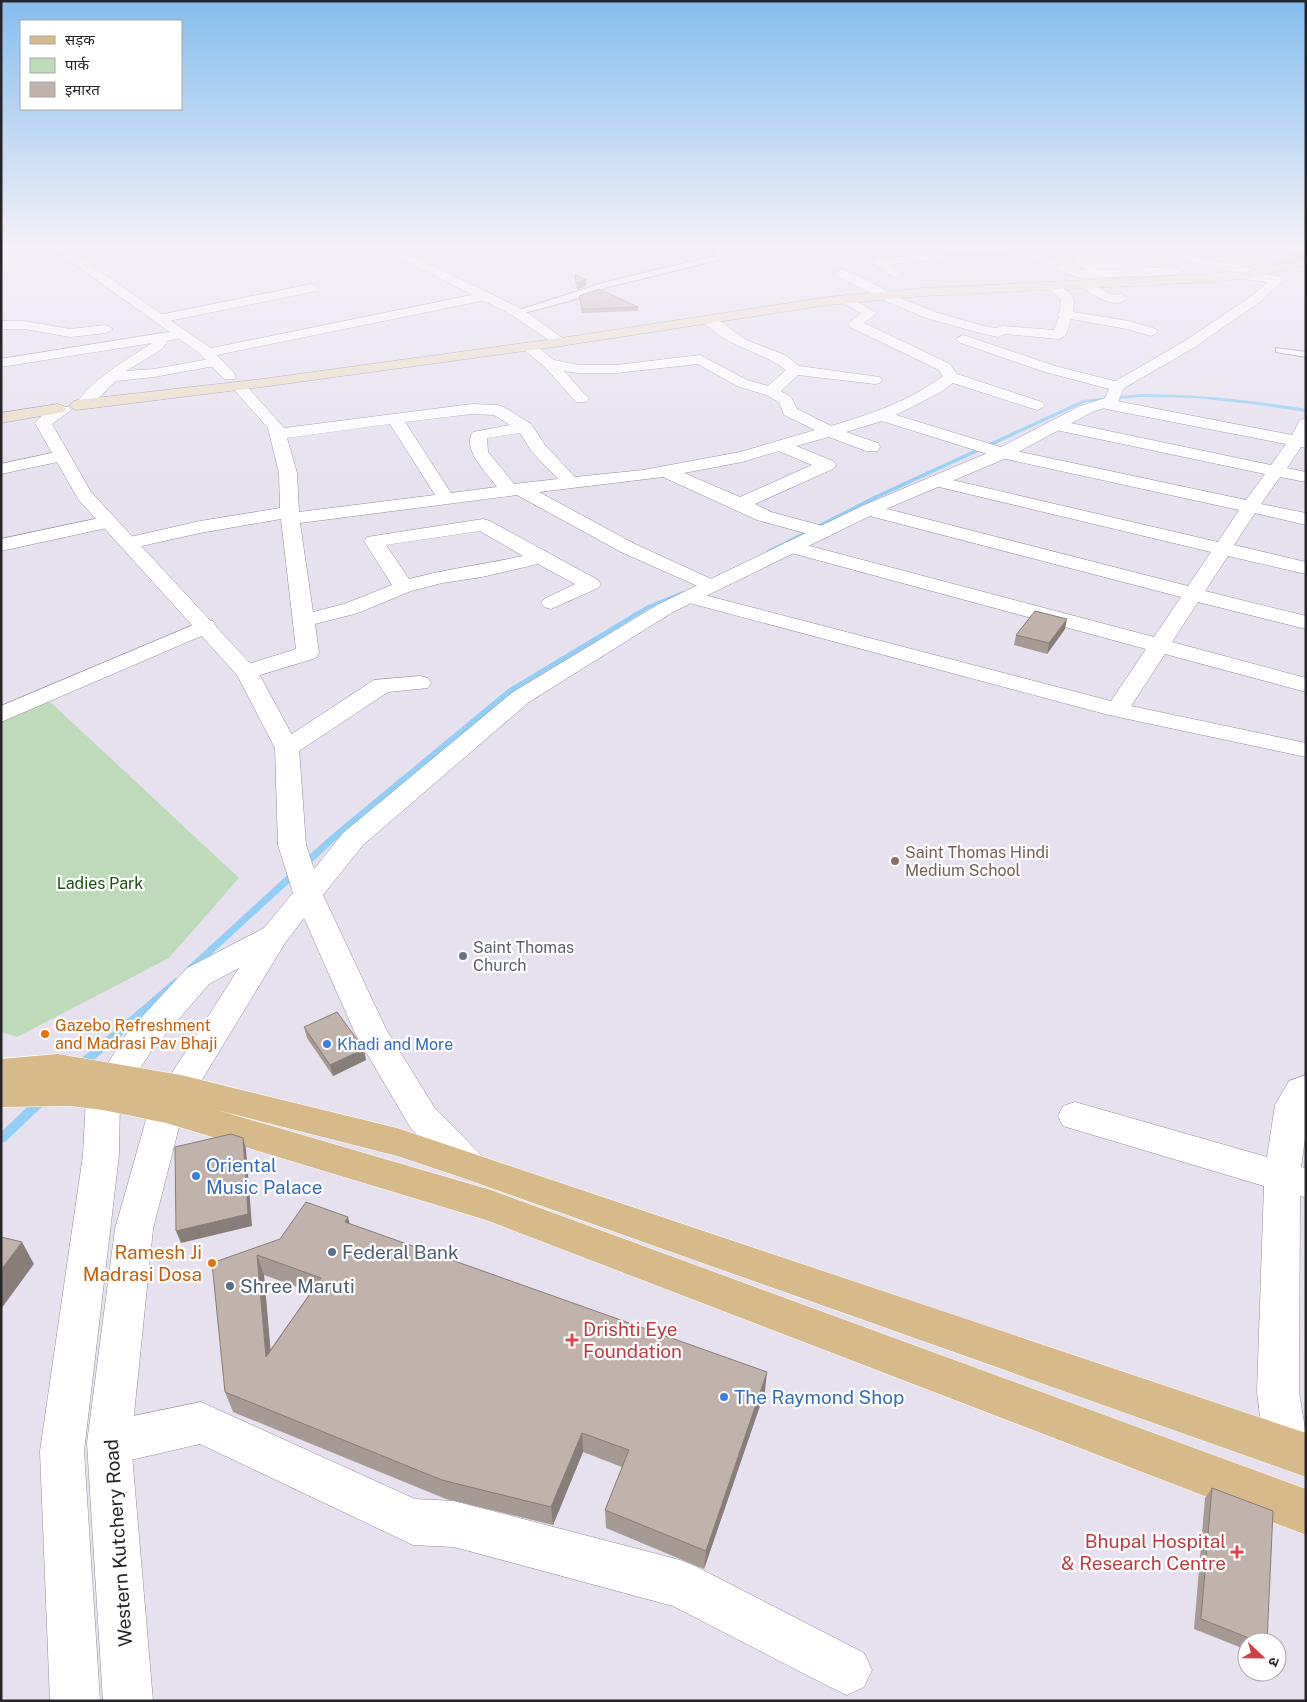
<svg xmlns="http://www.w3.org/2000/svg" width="1307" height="1702" viewBox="0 0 1307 1702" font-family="'Public Sans','Noto Sans Devanagari',sans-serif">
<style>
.green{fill:#bedbb9}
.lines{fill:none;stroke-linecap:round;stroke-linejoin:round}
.stream{fill:#92cef6;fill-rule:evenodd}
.service-casing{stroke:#938d9b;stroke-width:2}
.minor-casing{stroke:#938d9b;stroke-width:1}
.tertiary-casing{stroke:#938d9b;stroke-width:1}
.secondary-casing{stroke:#938d9b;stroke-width:1}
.primary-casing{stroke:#fff;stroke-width:1}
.service{fill:#fff;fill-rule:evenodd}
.minor{fill:#fff;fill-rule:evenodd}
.tertiary{fill:#fff;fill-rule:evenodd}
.secondary{fill:#ebdcc4;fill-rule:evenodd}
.primary{fill:#d7ba8a;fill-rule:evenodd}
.wall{fill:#a79994;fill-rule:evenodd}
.shaded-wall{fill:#887d78}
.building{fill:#c2b2ac;stroke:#887d78;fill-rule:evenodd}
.education-dot{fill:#8d6e63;stroke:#fff;stroke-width:2}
.worship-dot{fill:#6b7280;stroke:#fff;stroke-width:2}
.food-dot{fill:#e8710a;stroke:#fff;stroke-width:2}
.shop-dot{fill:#3f7fe0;stroke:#fff;stroke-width:2}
.service-dot{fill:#5c6f8a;stroke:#fff;stroke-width:2}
.health-dot{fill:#e0444e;stroke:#fff;stroke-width:2}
.labels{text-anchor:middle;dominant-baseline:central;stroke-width:4.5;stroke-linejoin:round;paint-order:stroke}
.education-label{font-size:16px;fill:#785e54;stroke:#fff;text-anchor:start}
.park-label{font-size:16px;fill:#18500c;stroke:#fff}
.worship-label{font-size:16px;fill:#5b616d;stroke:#fff;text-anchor:start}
.food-label{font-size:16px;fill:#c56008;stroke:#fff;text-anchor:start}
.shop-label{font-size:16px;fill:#366cbe;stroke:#fff;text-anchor:start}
.near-shop-label{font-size:19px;fill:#366cbe;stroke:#fff;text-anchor:start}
.near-food-label{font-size:19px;fill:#c56008;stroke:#fff;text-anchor:end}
.near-service-label{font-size:19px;fill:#4e5e75;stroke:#fff;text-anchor:start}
.near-health-label{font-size:19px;fill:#be3a42;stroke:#fff;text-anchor:start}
.near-street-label{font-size:19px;fill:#262429;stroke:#fff}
</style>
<rect width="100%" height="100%" fill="#e6e0ef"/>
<!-- green -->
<polygon class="green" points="47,699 239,878 169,958 17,1037 1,1032 1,719"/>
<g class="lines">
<!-- stream -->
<g class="stream">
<path d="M1140,394C1196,394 1251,400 1306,409V412L1251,404L1196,398L1140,397L1086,402L878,498L771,552L766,551L874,496L1083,400Z"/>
<polygon points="683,591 685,592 685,594 650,608 514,693 335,841 192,972 186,972 184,970 186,968 329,837 508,689 646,606"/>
<polygon points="176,978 179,980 181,982 179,984 84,1069 80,1070 76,1069 75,1066 76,1063 173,980"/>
<polygon points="43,1095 47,1096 48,1099 47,1102 5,1142 1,1143 1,1132 39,1096"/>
</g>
<defs>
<g id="service">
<polygon points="695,245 704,245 725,254 722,259 608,287 569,301 520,314 513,312 603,283 718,255"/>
<polygon points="1276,348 1306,352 1306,357 1276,352"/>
</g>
<g id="minor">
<polygon points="55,245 80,245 78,247 57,251 51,248"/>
<polygon points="740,245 766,245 764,247 751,250"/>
<polygon points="919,245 1010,248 1040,255 1081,270 1086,270 1060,245 1073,245 1099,270 1175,267 1181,271 1175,275 1080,278 1032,260 1010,254 939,251 945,256 943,258 890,265 902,274 896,278 872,263 878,259 927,254 919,249"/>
<polygon points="1163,245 1177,245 1195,256 1259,270 1261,273 1255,277 1187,261"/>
<path d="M841,269L859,276L896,296L935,312L984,326L996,328L1003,326L1054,330L1059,317L1057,314L1060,311L1061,299L1046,286L1052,282C1058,284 1071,292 1073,298C1075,301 1073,308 1073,312L1129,321L1156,329L1158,332L1151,336L1127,329L1071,319L1066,335L1059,339L1005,334L998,337L984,334L926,318L888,302L837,276L835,273Z"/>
<path d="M1087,281L1112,295L1121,294L1127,298C1115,311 1095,295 1083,288L1081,285Z"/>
<polygon points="312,284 318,288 316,291 159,323 152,319 159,315"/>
<polygon points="487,292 493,296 491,299 207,357 202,356 200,353 202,350 207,349"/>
<path d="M845,295L877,313L864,323L950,364L957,374L1042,402L1045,405L1042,408L1037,410L953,383L939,393L896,415L1007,449L1246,500L1265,474L1056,430L1050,428L1048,425L1050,422L1056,420L1271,465L1286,444L1106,409L1101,407L1098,404L1101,401L1106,399L1292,435L1300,420L1306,418V448L1301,447L1287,468L1306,472V482L1280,477L1261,504L1306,513V525L1255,513L1234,545L1306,562V574L1228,556L1205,591L1306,616V629L1198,602L1172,642L1306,678V692L1165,654L1131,706L1306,743V757L1109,715L682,601L679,597L682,593L689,591L1111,701L1146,649L784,551L781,547L784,543L791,541L1154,637L1181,597L862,514L859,510L862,506L868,504L1188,586L1211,552L935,486L929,485L926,481L929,477L935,476L1218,542L1239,510L997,457L882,421L846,432L878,443L880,447L878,451H866L829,437L796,446L833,461L836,465L833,469L755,504L771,512L830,528L832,532L830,536L823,538L757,520L663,477L539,492L635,544L718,582L721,586L718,590L711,592L621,552L517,495L300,523L313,612L344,604L392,585L364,541L367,537L483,519L490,521L598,580L601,584L598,588L551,609L544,607L541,603L544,599L575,584L538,564L482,577L442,583L411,591L358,613L315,624L319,653L316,658L247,679L239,677L236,672L239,667L296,649L281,519L200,533L128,549L121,547L118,543L121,539L200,521L280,508L279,473L268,428L231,386L234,383H244L284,428L472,404L498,405L504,407L531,424L545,445L575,477L643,470L740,452L815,430L784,415L779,402L766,395L737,386L698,364L616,373H579L564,371L589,399L586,402H576L545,367L523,349L521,346L523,343H533L554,360L579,365H616L700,355L747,380L768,386L786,370C761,350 722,346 701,319L703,316H713L746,340L785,355L799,366L880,377L882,380L880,383L875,384L798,375L781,391L791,397L797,409L831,426C871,414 910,401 943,376L939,370L850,327L848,324L861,313L841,302L839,299ZM472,414L494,415L510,425L473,432C461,449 487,473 497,487L451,493L405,422ZM390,424L435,495L299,512L297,473L287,438ZM520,433L532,452L558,479L514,484L488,452L487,438ZM779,451L812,465L740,497L684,473L742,462ZM480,531L523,556C485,564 447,569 409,579L386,545Z"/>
<polygon points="1,321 24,321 70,329 106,325 113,329 106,333 70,337 24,329 1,329"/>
<path d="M181,330L188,334L186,337L166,341L167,342L162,349L126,371L154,369L215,358L220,359L222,362L220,365L154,377L116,381L88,408H78L75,405C94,378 126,360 152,343L1,367V359Z"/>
<polygon points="963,335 1055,366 1122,383 1125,386 1122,389 1117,391 1045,372 958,342 956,339"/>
<polygon points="61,451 67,452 69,456 67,460 1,474 1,464"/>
<polygon points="109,516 116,518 118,522 116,526 1,551 1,539"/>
<polygon points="205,620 213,621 216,626 213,631 1,722 1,706"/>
<polygon points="420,676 428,678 431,683 428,688 388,692 296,753 287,755 278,753 275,748 278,743 374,680"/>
<polygon points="1306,1075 1306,1132 1301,1167 1306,1168 1306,1198 1300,1196 1299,1392 1306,1435 1306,1453 1301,1463 1286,1470 1271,1463 1264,1448 1257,1392 1264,1186 1063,1126 1058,1116 1063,1106 1075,1102 1267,1157 1275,1105 1289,1081"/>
<polygon points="201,1402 415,1499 454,1501 680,1560 697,1567 864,1653 872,1670 864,1687 847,1695 830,1687 673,1606 454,1547 413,1545 200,1444 109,1465 94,1458 87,1443 94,1428 109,1421"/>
</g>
<g id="tertiary">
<polygon points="48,245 62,245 209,347 234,373 236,376 234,379 224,379 199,353"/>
<polygon points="375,245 390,245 522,309 568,342 561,346 556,345 512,315"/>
<path d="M1240,271L1278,276L1284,280L1261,301L1195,347L1124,388L1117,404L1092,412L1009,457L874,514L673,612L529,702L363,845L323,895L386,1029L434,1107L481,1155L486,1165L481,1175L468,1180L455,1175L410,1127L355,1033L304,918L285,943L183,1111L153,1229L131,1443L153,1701H103L87,1443L115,1229L149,1109L239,968L209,984L152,1050L120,1099L119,1155L84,1451L100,1701H50L40,1451L83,1155L86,1097L128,1032L187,968L264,928L293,893L278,845L275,748L237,675L78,499L35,423C41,414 58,404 69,407L71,410L52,424L91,492L258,672L299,748L306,845L314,869L343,833L513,692L659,604L862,506L997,449L1080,406L1105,398L1112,383L1185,341L1253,295L1268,282L1236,278L1234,275Z"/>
</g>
<g id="secondary">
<polygon points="1306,258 1306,265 1255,277 1211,282 923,296 828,305 561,346 262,387 77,410 72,408 69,405 72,402 77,400 262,379 561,338 828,297 923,288 1211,274 1255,269"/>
<polygon points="58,404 64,406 66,409 64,412 1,423 1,413"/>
</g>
<g id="primary">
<polygon points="1264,245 1281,245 1306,254 1306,260 1298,259"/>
<polygon points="58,1054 181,1075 397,1128 1306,1433 1306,1477 460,1177 397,1156 217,1110 491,1190 1306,1489 1306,1535 486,1220 166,1123 103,1110 70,1106 1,1107 1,1059"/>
</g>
</defs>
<!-- service casing -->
<use href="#service" class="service-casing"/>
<!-- minor casing -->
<use href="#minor" class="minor-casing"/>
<!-- tertiary casing -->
<use href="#tertiary" class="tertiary-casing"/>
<!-- secondary casing -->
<use href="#secondary" class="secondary-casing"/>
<!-- primary casing -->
<use href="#primary" class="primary-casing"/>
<!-- service -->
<use href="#service" class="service"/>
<!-- minor -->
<use href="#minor" class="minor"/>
<!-- tertiary -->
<use href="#tertiary" class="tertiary"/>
<!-- secondary -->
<use href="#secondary" class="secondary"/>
<!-- primary -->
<use href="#primary" class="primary"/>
</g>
<!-- wall -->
<g class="wall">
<polygon points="579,296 638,307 638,311 582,313"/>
<polygon points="1065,629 1047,654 1014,645 1016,635"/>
<polygon points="304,1027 366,1060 333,1076 307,1038"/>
<path d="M349,1224L765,1391L704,1569L606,1528L605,1510L622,1467L583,1452L553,1525L446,1499L233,1412L225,1392L212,1263ZM264,1275L311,1292L270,1350Z"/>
<polygon points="1212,1488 1267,1642 1247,1642 1247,1650 1194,1629 1205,1498"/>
</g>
<!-- shaded-wall -->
<g class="shaded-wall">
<polygon points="586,280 586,286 577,290 576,283"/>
<polygon points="1067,619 1065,629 1047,654 1049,643"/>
<polygon points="364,1049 366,1060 333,1076 330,1065"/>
<polygon points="243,1138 246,1149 252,1226 181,1243 176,1231"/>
<polygon points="348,1217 353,1237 345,1222"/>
<polygon points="22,1242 34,1264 1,1309 1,1270"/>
<polygon points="257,1255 264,1275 273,1377 266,1357"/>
<polygon points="767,1372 765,1391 704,1569 706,1551"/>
<polygon points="582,1433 583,1452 553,1525 551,1507"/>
</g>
<!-- building -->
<g class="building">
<polygon points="575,274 586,280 576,283"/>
<polygon points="599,289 638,307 582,309 579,296"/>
<polygon points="1035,611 1067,619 1049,643 1016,635"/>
<polygon points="337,1012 364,1049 330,1065 304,1027"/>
<polygon points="231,1134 243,1138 248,1214 176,1231 175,1147"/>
<path d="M306,1202L348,1217L345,1222L767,1372L706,1551L605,1510L629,1450L582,1433L551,1507L442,1480L225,1392L212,1263L280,1239ZM257,1255L321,1278L266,1357Z"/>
<polygon points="1,1237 22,1242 1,1270"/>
<polygon points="1212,1488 1273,1511 1267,1642 1259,1642 1201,1619"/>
</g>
<!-- sky -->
<linearGradient id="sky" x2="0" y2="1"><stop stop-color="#85beee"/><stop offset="0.51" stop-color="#f4f1f8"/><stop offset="1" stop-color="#f4f1f8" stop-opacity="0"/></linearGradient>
<rect width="1307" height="483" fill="url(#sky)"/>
<!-- markers -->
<circle class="education-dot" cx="895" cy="861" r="5"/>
<circle class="worship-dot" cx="463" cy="956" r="5"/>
<g class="food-dot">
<circle cx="45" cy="1034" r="5"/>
<circle cx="212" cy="1263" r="5"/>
</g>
<g class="shop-dot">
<circle cx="327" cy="1044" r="5"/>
<circle cx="196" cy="1176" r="5"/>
<circle cx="724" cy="1397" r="5"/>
</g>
<g class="service-dot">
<circle cx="332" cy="1252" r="5"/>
<circle cx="230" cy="1286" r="5"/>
</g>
<g class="health-dot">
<path d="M569.5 1332.5h5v5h5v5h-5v5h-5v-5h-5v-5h5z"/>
<path d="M1234.5 1544.5h5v5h5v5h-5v5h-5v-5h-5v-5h5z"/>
</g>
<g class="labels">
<!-- education labels -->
<g class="education-label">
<text x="905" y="852">Saint Thomas Hindi<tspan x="905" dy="18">Medium School</tspan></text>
</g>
<!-- park labels -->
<g class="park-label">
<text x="100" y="883">Ladies Park</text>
</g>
<!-- worship labels -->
<g class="worship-label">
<text x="473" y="947">Saint Thomas<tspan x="473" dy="18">Church</tspan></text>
</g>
<!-- food labels -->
<g class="food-label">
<text x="55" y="1025">Gazebo Refreshment<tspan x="55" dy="18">and Madrasi Pav Bhaji</tspan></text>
</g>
<!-- shop labels -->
<g class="shop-label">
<text x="337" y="1044">Khadi and More</text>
</g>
<!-- near-shop labels -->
<g class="near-shop-label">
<text x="206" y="1165">Oriental<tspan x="206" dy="22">Music Palace</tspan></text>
<text x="734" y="1397">The Raymond Shop</text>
</g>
<!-- near-food labels -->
<g class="near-food-label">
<text x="202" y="1252">Ramesh Ji<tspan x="202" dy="22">Madrasi Dosa</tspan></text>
</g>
<!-- near-service labels -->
<g class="near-service-label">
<text x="342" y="1252">Federal Bank</text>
<text x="240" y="1286">Shree Maruti</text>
</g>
<!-- near-health labels -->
<g class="near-health-label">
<text x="583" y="1329">Drishti Eye<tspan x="583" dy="22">Foundation</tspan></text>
<text x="1226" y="1541" text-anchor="end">Bhupal Hospital<tspan x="1226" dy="22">&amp; Research Centre</tspan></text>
</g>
<!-- near-street labels -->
<g class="near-street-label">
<text transform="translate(118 1543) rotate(-94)">Western Kutchery Road</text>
</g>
</g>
<!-- border -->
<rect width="1307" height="1702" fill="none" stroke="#262429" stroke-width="5"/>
<!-- legend -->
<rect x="20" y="20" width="162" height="90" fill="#ffffff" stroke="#a8a7a9"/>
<rect x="30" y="36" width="25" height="8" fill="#d7ba8a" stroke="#a8a7a9"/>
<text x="65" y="45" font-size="15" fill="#262429">सड़क</text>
<rect x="30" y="58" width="25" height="15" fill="#bedbb9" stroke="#a8a7a9"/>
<text x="65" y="70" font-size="15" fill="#262429">पार्क</text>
<rect x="30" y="82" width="25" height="15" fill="#c2b2ac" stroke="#a8a7a9"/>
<text x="65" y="95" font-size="15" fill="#262429">इमारत</text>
<!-- north arrow -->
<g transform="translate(1262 1657) rotate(112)"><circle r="24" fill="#ffffff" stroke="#a8a7a9"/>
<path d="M0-4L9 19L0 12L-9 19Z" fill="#d24245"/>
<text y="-8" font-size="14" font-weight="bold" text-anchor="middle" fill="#262429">उ</text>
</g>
</svg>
